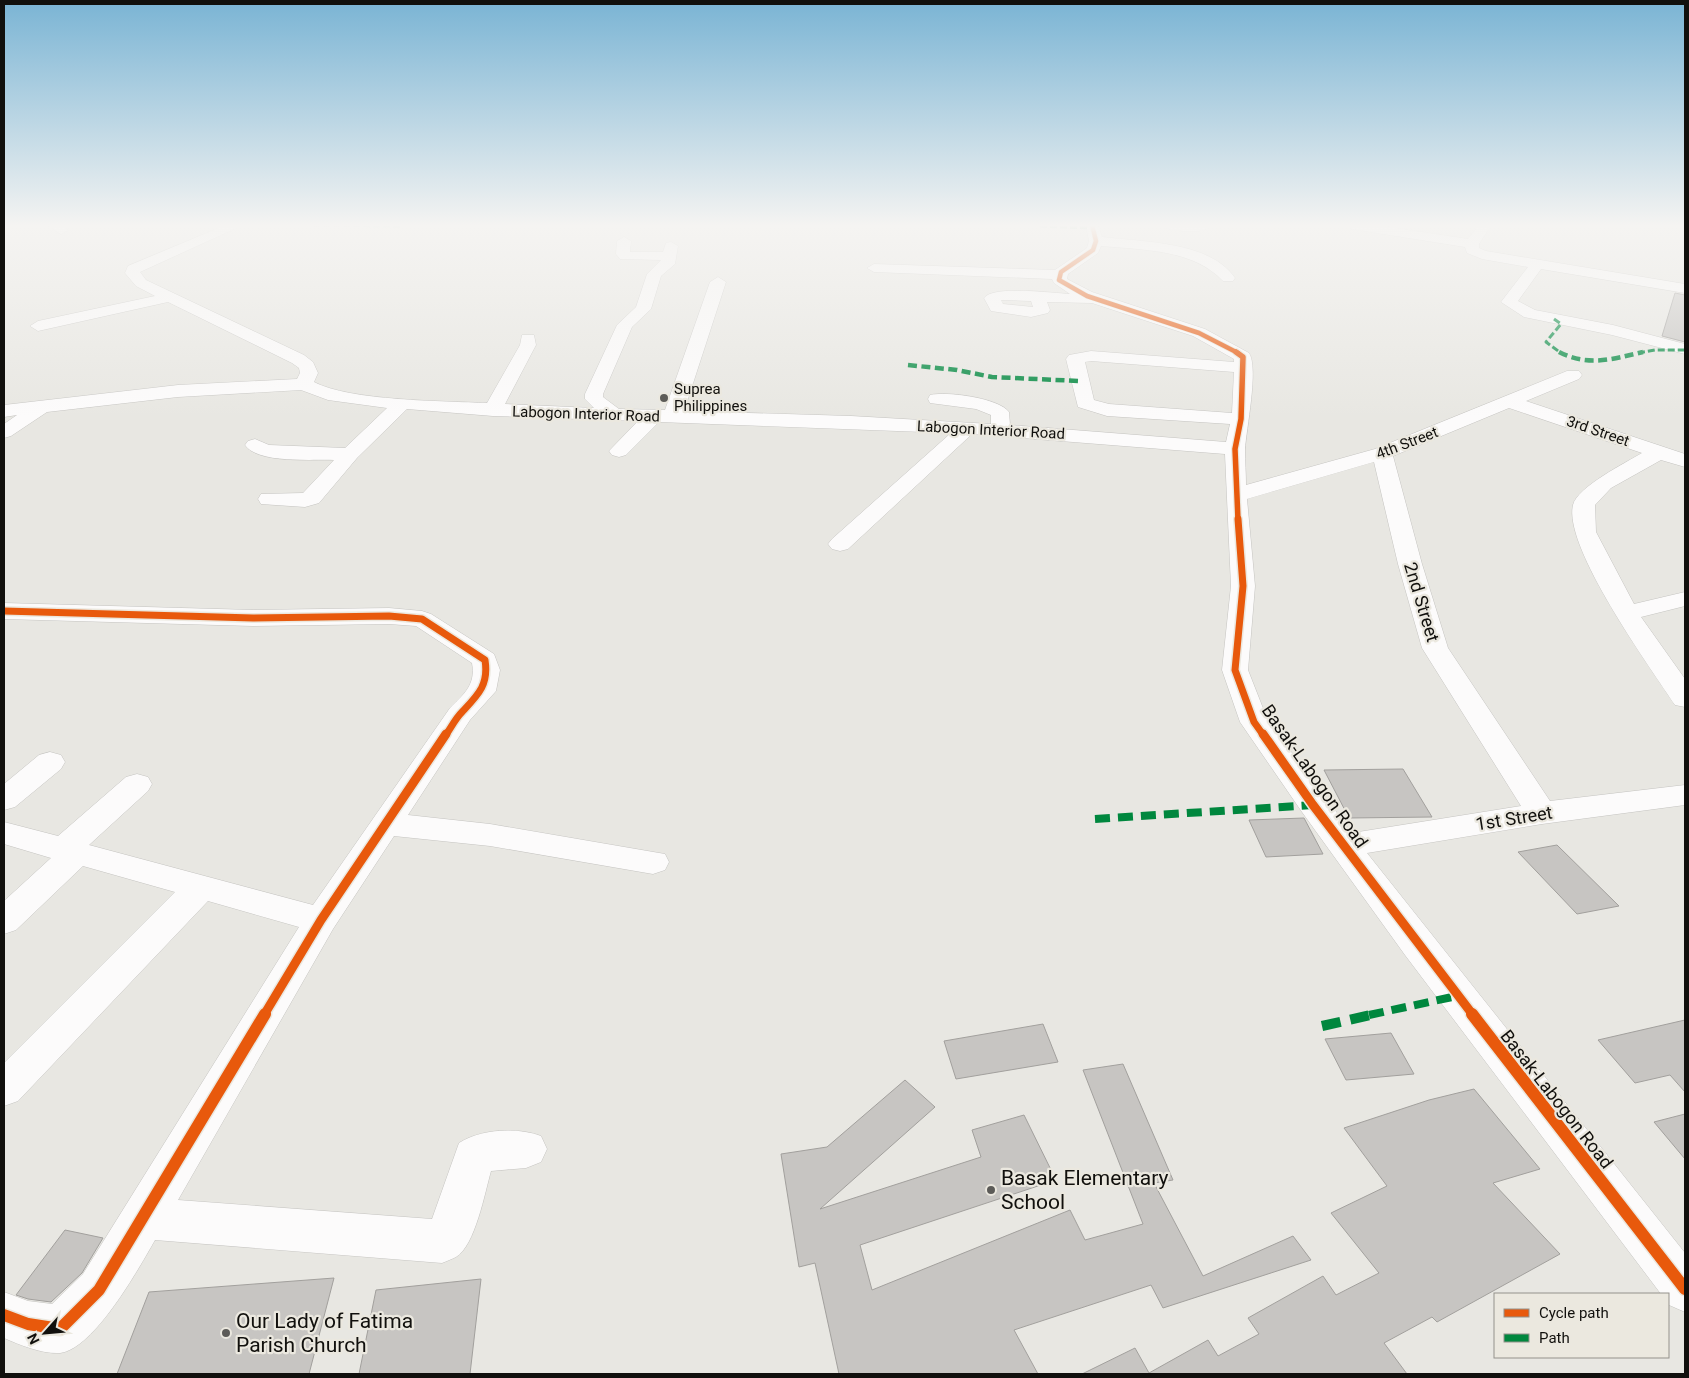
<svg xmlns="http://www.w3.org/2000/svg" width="1689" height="1378" viewBox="0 0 1689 1378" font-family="Roboto,sans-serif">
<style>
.building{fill:#c7c5c2;stroke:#a2a09d}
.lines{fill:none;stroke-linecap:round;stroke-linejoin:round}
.minor-casing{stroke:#c5c4c1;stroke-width:1}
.minor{fill:#fcfbfb;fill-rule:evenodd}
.quiet-far3{stroke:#00873e;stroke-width:3;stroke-dasharray:7 3;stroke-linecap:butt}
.quiet-far2{stroke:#00873e;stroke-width:4.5;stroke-dasharray:9 4.5;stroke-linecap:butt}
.quiet-far1{stroke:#00873e;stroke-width:8;stroke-dasharray:15 8;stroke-linecap:butt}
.quiet{stroke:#00873e;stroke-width:10;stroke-dasharray:19 10;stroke-linecap:butt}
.cycleway-far4-casing{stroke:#ebe8df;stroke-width:6}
.cycleway-far3-casing{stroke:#ebe8df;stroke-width:8}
.cycleway-far2-casing{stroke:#ebe8df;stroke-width:10}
.cycleway-far1-casing{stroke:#ebe8df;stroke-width:12}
.cycleway-casing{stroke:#ebe8df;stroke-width:15}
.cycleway-far4{stroke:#e8590c;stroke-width:4.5}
.cycleway-far3{stroke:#e8590c;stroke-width:5.5}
.cycleway-far2{stroke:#e8590c;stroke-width:7}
.cycleway-far1{stroke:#e8590c;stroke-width:9}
.cycleway{stroke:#e8590c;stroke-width:12}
.poi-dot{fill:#5c5b58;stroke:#ebe8df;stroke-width:2}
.labels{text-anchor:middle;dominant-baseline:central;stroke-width:4.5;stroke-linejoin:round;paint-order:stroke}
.far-poi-label{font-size:15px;fill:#11100d;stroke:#ebe8df;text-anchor:start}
.far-street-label{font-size:15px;fill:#11100d;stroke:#ebe8df}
.street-label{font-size:18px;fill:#11100d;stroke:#ebe8df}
.near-poi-label{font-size:21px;fill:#11100d;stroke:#ebe8df;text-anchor:start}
</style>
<rect width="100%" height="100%" fill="#e8e7e2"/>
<!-- building -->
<g class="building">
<polygon points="1675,293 1685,295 1685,342 1662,336"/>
<polygon points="1403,769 1432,817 1349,818 1324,770"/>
<polygon points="1304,818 1323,854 1266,857 1249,820"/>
<polygon points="1557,845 1619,906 1577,914 1518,852"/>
<polygon points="1685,1020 1685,1092 1670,1075 1635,1083 1598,1040"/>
<polygon points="1043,1024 1058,1062 956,1079 944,1041"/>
<polygon points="1391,1033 1414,1074 1346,1080 1325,1039"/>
<polygon points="1123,1064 1173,1180 1154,1183 1203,1276 1293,1236 1311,1260 1163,1308 1151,1285 1014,1330 1038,1374 839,1374 815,1263 799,1267 781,1154 827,1147 905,1080 935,1107 820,1209 981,1157 972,1130 1024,1115 1056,1180 860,1245 872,1290 1070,1210 1085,1240 1143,1224 1083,1070"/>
<polygon points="1474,1089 1540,1169 1493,1183 1560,1254 1437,1322 1432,1317 1384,1343 1407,1374 1082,1374 1135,1348 1149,1373 1208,1340 1218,1356 1259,1334 1248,1318 1323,1276 1336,1295 1379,1273 1331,1213 1387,1186 1344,1128 1429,1100"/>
<polygon points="1685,1114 1685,1159 1654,1122"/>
<polygon points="65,1230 103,1238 82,1273 51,1302 28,1299 16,1295"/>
<polygon points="334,1278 309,1374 117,1374 149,1292"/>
<polygon points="481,1279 470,1374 359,1374 376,1290"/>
</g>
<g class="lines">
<defs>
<g id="minor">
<polygon points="47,225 62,225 68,230 61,234"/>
<path d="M226,225H243L140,272L146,280L304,355L313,362L318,373L314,382C350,401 444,401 487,403L520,345L522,335H534L536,345L505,404L594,408L585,399V394L617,325L636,307L647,274L661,260L620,259L616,254L617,241L624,237L631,241L630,252H663L666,243L671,242L678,246L675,264L661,276L651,309L632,327L603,394V397L619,409L665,410L710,282L718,277L726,282L684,411L851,416L991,424V415L976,409L930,403L928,399L930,395C947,391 999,398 1009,412L1010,425L1226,442L1230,424L1107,416L1078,407L1066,359L1069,355L1091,351L1234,362V359L1193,336L1092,303L1047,302L1050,310L1048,313L1031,317L991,311L984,298C993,285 1053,293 1070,294L1054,283L1052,279L874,272L867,268L874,264L1055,270L1087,248L1089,241L1086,225H1098L1102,237C1142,242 1210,241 1235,278L1233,281H1223C1193,249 1143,250 1101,246L1098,253L1068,274L1067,279L1092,292L1205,329L1249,353C1259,368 1246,430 1245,450C1245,461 1246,474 1246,485L1375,449L1567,371H1579L1582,375L1579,379L1526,401L1685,454V467L1661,460L1611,488L1595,505L1596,532L1634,604L1685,592V606L1641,617L1685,679V707L1675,705C1650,667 1563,547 1573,505C1577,487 1627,462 1642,453L1509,408L1393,456L1422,564L1448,648L1550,801L1685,785V805L1542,824L1367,853L1685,1253V1312L1669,1305L1668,1294H1661L1405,955L1302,812L1240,722L1222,670L1231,586L1225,454L972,434L848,549L840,551L832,549L828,544L832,539L951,433L659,422L626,455L619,457L612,455L609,451L638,421L493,416L407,409L357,458L319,503L305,507L261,504L258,499L261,494L303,493L334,460C312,459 258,464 245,445L248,441L255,439L269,445L345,448L387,408L328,400L301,390L178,397L47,412L11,436L4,438V424L17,415L4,417V405L178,385L297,379L300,373L299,368L292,363L168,302L38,331L30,326L38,321L155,296L136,286L125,273L128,266ZM1001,300L1031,301L1033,307L1003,304ZM1091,361L1234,372L1232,413L1109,404L1094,400L1085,362ZM1374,462L1398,564L1422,648L1521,806L1352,833L1268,721L1248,670L1255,586L1247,499Z"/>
<path d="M1159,225H1203L1208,228C1202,234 1165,231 1159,225Z"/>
<polygon points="1345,225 1375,225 1468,239 1479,225 1491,225 1479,244 1479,248 1486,251 1685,284 1685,293 1541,269 1518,301 1535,310 1613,325 1685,344 1685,354 1612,335 1524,317 1501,302 1528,267 1482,259 1467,253 1465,247 1352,229"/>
<path d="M4,603L253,610L389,608L422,611L431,614L494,654L500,670L496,691L470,720L408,815L490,824L665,854L669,862L665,870L653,874L490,846L394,836L333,929L178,1200L432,1219L459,1143C481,1129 517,1127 541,1136L547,1149L541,1162L526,1168L491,1171C485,1192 475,1246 456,1257C452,1259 447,1261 442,1263L155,1240C139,1268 94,1349 60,1353C42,1354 20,1345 4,1338V1292L28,1301L52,1304L83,1274L299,927L208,901L18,1101L4,1106V1063L175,892L83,866L16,930L4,934V901L51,858L4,844V822L58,836L126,777L137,774L148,777L152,784L148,791L89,845L313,905L450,708C464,694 476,685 472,663L416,626L389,624L253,626L4,619Z"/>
<polygon points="50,752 61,755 65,762 61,769 15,807 4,810 4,784 39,755"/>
</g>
</defs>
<!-- minor casing -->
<use href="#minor" class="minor-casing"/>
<!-- minor -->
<use href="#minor" class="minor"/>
<!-- quiet-far3 -->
<g class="quiet-far3">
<polyline points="313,225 402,226"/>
<polyline points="1040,226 1092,228"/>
<polyline points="1554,319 1561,324 1546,342 1561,353"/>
<polyline points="1638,353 1655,350 1685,350"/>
</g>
<!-- quiet-far2 -->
<g class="quiet-far2">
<path d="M1559,352C1588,367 1613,359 1643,352"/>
<polyline points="908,365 957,370 992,377 1080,381"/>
</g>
<!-- quiet-far1 -->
<g class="quiet-far1">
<polyline points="1095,819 1313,805"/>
<polyline points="1369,1015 1457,996"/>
</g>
<!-- quiet -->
<polyline class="quiet" points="1322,1026 1375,1014"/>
<defs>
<polyline id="cycleway-far4" points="1092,225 1096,241 1093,250 1061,272 1059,280 1087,296 1199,333 1238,353"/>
<polyline id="cycleway-far3" points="1236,352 1243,357 1241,419 1235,449 1238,520"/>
<g id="cycleway-far2">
<polyline points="1238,519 1243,586 1235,670 1254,722 1264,736"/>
<path d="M4,611L253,618L389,616L422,619L485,660C489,685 478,695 462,712C455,719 451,728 445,736"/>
</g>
<g id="cycleway-far1">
<polyline points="1263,734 1313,805 1473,1015"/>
<polyline points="264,1015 321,920 446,734"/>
</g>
<g id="cycleway">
<polyline points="1472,1014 1685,1289"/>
<polyline points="4,1315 28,1324 60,1329 99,1290 265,1014"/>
</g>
</defs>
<!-- cycleway-far4 casing -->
<use href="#cycleway-far4" class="cycleway-far4-casing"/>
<!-- cycleway-far3 casing -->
<use href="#cycleway-far3" class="cycleway-far3-casing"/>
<!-- cycleway-far2 casing -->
<use href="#cycleway-far2" class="cycleway-far2-casing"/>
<!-- cycleway-far1 casing -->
<use href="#cycleway-far1" class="cycleway-far1-casing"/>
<!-- cycleway casing -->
<use href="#cycleway" class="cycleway-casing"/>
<!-- cycleway-far4 -->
<use href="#cycleway-far4" class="cycleway-far4"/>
<!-- cycleway-far3 -->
<use href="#cycleway-far3" class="cycleway-far3"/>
<!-- cycleway-far2 -->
<use href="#cycleway-far2" class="cycleway-far2"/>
<!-- cycleway-far1 -->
<use href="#cycleway-far1" class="cycleway-far1"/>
<!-- cycleway -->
<use href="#cycleway" class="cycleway"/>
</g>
<!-- sky -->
<linearGradient id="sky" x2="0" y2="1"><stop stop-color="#7ab4d4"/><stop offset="0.54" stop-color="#f5f4f2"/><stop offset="1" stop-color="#f5f4f2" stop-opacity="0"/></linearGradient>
<rect width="1689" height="418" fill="url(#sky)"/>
<!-- markers -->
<g class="poi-dot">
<circle cx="664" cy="398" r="5"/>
<circle cx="991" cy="1190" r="5"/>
<circle cx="226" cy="1333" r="5"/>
</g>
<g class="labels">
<!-- far-poi labels -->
<g class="far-poi-label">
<text x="674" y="389">Suprea<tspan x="674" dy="17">Philippines</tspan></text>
</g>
<!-- far-street labels -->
<g class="far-street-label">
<text transform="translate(586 414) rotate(2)">Labogon Interior Road</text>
<text transform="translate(991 430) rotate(3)">Labogon Interior Road</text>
<text transform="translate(1598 431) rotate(19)">3rd Street</text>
<text transform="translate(1407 443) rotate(-21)">4th Street</text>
</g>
<!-- street labels -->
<g class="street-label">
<text transform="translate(1422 602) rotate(73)">2nd Street</text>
<text transform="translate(1315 776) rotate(55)">Basak-Labogon Road</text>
<text transform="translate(1514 818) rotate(-9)">1st Street</text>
<text transform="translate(1557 1099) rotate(52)">Basak-Labogon Road</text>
</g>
<!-- near-poi labels -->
<g class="near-poi-label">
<text x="1001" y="1178">Basak Elementary<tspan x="1001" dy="24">School</tspan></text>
<text x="236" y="1321">Our Lady of Fatima<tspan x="236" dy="24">Parish Church</tspan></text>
</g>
</g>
<!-- border -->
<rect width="1689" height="1378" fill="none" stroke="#11100d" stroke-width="10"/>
<!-- legend -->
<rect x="1494" y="1293" width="175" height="65" fill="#ebe8df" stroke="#94928b"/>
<rect x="1504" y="1309" width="25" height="8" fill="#e8590c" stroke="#94928b"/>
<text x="1539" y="1318" font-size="15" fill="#11100d">Cycle path</text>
<rect x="1504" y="1334" width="25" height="8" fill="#00873e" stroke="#94928b"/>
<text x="1539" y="1343" font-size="15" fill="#11100d">Path</text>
<!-- north arrow -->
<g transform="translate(45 1333) rotate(243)" stroke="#ebe8df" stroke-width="4" paint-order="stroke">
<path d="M0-4L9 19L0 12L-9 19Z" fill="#11100d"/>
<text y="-8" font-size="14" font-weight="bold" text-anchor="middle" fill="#11100d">N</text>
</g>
</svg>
